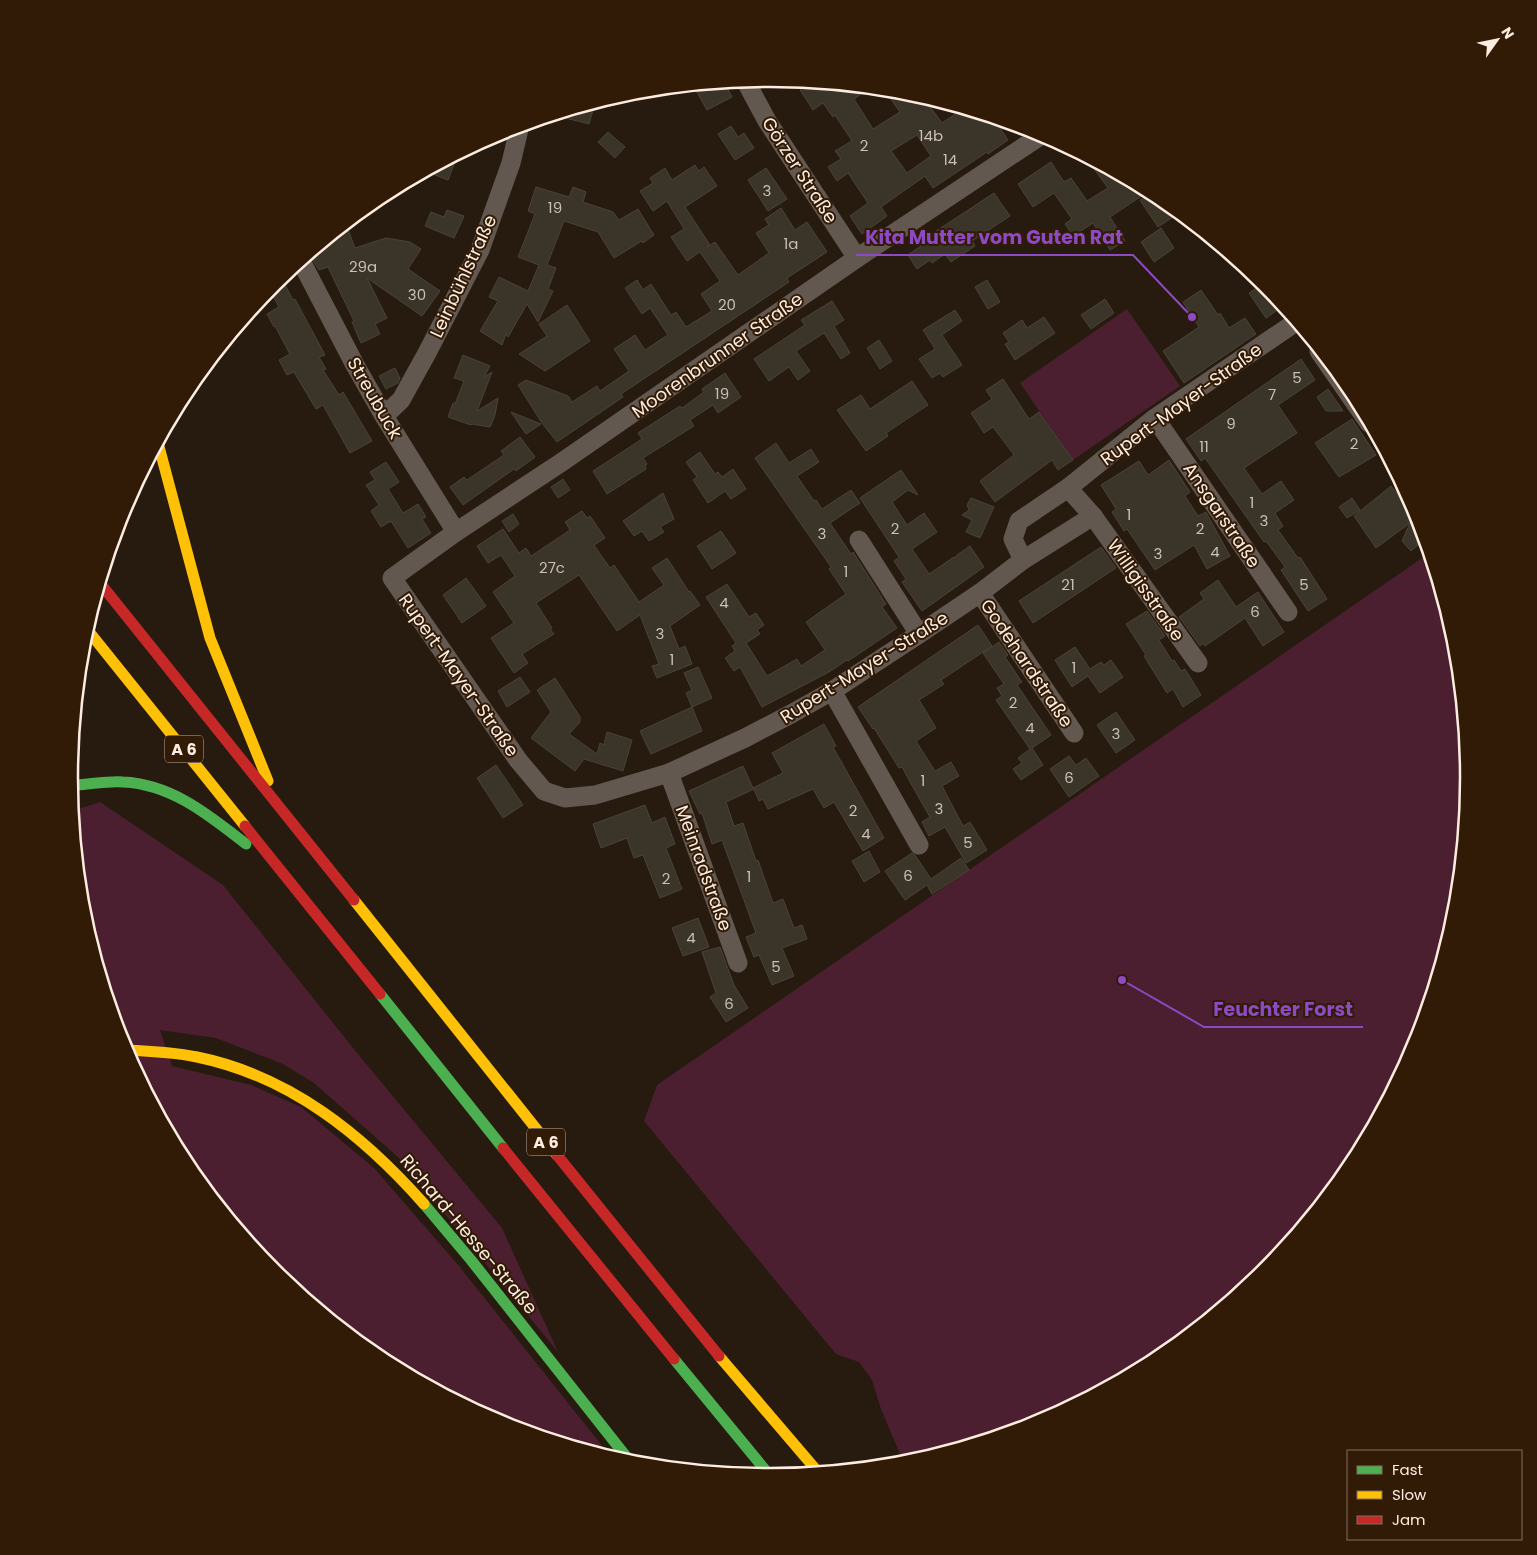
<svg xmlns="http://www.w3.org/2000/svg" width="1537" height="1555" viewBox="0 0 1537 1555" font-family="Poppins,sans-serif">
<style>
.green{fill:#4b1f2f}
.building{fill:#3b3429;stroke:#4a4338;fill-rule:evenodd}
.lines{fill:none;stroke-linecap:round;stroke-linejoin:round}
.street{stroke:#625850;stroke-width:19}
.fast{stroke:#4caf50;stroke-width:11}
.slow{stroke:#ffc107;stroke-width:11}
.jam{stroke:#c62828;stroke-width:11}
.labels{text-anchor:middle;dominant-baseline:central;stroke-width:4;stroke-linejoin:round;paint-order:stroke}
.number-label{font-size:15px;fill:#ccbfb3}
.shield{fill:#311b06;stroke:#c0ae9f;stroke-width:1}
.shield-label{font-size:16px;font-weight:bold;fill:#fdede1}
.street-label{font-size:18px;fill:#fdede1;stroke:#311b06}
.rim{fill:none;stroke:#fdede1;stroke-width:2.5}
.leader{fill:none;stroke:#8e49c4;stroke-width:2}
.callout-dot{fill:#8e49c4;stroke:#311b06;stroke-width:2}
.callout-label{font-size:19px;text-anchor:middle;font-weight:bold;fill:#8e49c4;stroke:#311b06;stroke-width:4;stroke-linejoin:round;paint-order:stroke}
</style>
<rect width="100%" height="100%" fill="#271b10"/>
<!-- green -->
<g class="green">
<polygon points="1127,309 1180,386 1073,460 1020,383"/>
<polygon points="1428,554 1455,641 1468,778 1455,914 1415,1046 1350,1166 1263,1272 1157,1359 1036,1424 908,1463 900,1454 881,1409 872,1380 859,1362 836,1354 644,1121 657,1085"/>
<polygon points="100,802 223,885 353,1048 502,1228 558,1352 398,1157 314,1083 283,1064 216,1038 160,1030 172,1066 251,1085 301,1107 374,1168 459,1266 611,1457 500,1424 380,1359 273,1272 187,1166 122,1045 82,914 72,811"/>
</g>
<!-- building -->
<g class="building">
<polygon points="724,82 732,97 707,110 693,85"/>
<path d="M813,82L858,87L860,95L854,99L873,129L900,112L884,89L905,91L923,97L942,123L963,109L1008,122L1000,128L1008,140L988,154L987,152L933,188L925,176L881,207L887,216L862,234L850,216L868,203L848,173L837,181L828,167L841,159L835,151L852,141L835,115L833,117L823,103L813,110L800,90ZM917,135L931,156L907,173L891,151Z"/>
<polygon points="595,103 589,124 554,115 587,105"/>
<polygon points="731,126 738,137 744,133 754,148 735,160 718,134"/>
<polygon points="608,132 625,147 615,158 598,142"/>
<polygon points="458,154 448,180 425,171 439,164"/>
<polygon points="1086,158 1136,184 1143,195 1110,217 1125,241 1110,250 1093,223 1073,236 1065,224 1072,219 1054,193 1033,207 1018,184 1051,162 1064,182 1071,178 1087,201 1108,188"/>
<polygon points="695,165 699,171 704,167 717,186 685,207 710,245 707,247 715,242 738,275 769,253 756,233 769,225 765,219 781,208 795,230 807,222 827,252 787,278 789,282 621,394 623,397 557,442 542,423 518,385 526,380 568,396 572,402 597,386 600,391 629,371 614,349 635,335 645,350 668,335 650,308 642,314 625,288 637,280 643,290 651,284 671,315 676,312 686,327 712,311 701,294 720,281 700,252 687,261 671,237 684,229 667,201 653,211 640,191 653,183 650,178 665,168 672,180"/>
<polygon points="766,168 787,199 768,211 748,180"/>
<polygon points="536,187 569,197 573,187 586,192 583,202 613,212 619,220 638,209 654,235 643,243 642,241 614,258 598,232 564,221 547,265 556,268 548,289 553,291 538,322 527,304 508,337 506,334 502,345 480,331 498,301 489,297 499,277 528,291 539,265 518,257 535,214 528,211"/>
<polygon points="994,193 1010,216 972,241 975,246 951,262 945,254 932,263 930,260 917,269 908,255 921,246 918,243"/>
<polygon points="1151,193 1179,213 1158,227 1140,200"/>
<polygon points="447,210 464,216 454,238 425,226 431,212 444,217"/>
<polygon points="346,224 355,248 386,238 410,242 421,249 408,269 440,291 422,316 367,278 387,318 375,324 380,334 361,343 352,322 354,321 328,267 319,270 309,254"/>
<polygon points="1161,228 1174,248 1154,262 1141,242"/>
<polygon points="281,277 293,300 295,299 325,355 319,357 326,369 323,370 339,395 343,392 372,441 350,453 323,405 316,409 294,372 287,375 279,360 290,354 275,326 274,327 267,314 279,307 269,289"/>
<polygon points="987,280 1000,302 988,309 975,287"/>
<polygon points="1264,283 1283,306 1266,318 1249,293"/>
<polygon points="1201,290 1218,315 1220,313 1229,328 1245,318 1256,334 1184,383 1163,351 1199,327 1183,302"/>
<polygon points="1105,299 1114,313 1091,329 1081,315"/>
<polygon points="832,301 844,320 834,326 850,353 841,359 824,333 796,351 810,371 798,380 789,367 769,381 754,359 805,325 801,320"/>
<polygon points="567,305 590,341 545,371 519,354 547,336 539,324"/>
<polygon points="955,310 962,321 942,335 962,365 943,377 940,373 932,378 919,359 935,349 923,330"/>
<polygon points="1044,317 1055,333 1015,360 1005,344 1009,342 1003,333 1022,320 1027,328"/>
<polygon points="879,340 892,361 880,369 867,348"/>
<polygon points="463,355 490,366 484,377 492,372 477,411 498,398 495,415 490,427 472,424 471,425 448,417 453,403 455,404 464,381 454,378"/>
<polygon points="1301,359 1315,380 1278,405 1297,433 1244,468 1262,494 1281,481 1294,500 1275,513 1283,526 1278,530 1298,558 1300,557 1327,599 1308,611 1281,570 1285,567 1266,541 1264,542 1205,458 1201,461 1186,439"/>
<polygon points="395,368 400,378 398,383 386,389 379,376"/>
<polygon points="725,373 741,397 718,413 713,405 690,420 694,426 643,458 647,464 645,466 646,469 607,494 593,471 642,439 638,433 680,406 682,408 704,392 702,389"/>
<polygon points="1003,379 1029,419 1039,412 1073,460 1058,470 1052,460 995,502 980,481 1014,455 993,427 984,433 971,413 992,399 986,390"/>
<polygon points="912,381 928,405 886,433 888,436 866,451 837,410 861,395 870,409"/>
<polygon points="1328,389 1343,411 1326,411 1317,397"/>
<polygon points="511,412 541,424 526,434"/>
<polygon points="1352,419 1376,455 1339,477 1315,443"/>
<polygon points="520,437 535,457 516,471 514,469 463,505 450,487 464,477 467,480 504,455 501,451"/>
<polygon points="776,443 789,463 811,449 819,462 797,476 814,501 816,500 822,509 851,490 860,503 830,523 851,554 853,552 886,604 882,607 897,628 848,661 847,660 829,672 762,707 740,667 734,671 725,658 735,651 732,646 736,643 706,597 727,584 749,617 756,613 764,625 757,630 760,634 746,643 767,676 797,659 801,666 825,650 806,622 846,594 829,569 831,567 755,458"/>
<polygon points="700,452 715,474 718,472 722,477 733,469 746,489 731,499 725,491 708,503 693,480 697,477 686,462"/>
<polygon points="1169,460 1190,492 1185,496 1198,516 1206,512 1230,556 1207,569 1194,545 1155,570 1127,529 1124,531 1112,512 1116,509 1101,485 1139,461 1148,475"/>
<polygon points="386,462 399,482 388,489 403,513 418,504 426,517 422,519 431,533 408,548 391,521 381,527 371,511 379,505 366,485 375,480 370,472"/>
<polygon points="901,470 918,495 908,490 892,502 907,525 924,513 937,532 912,549 929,574 954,557 955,558 957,555 970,546 984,567 922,611 902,582 906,579 894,561 899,557 860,498"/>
<polygon points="563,479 570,490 558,498 551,487"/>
<polygon points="1391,486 1414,514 1415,511 1424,540 1411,551 1402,541 1410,523 1376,548 1354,516"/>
<polygon points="663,493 674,519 660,527 664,532 649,541 642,531 634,536 623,521"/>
<polygon points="971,498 994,507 980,538 966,532 972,520 962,515 969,510 967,505"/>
<polygon points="1352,498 1360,510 1347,518 1339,507"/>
<polygon points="582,511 587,518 590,516 605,538 594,545 610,568 614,565 639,602 664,585 652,568 667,558 689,592 690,591 700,605 670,626 679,649 685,646 692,664 657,678 652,666 659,664 640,615 617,631 579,575 536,603 552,628 550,629 554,634 522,654 528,663 514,673 491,638 514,623 493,592 515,576 501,555 488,563 477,546 503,529 519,553 526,548 531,556 570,530 565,522"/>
<polygon points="513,514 519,524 509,532 502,521"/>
<polygon points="721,531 736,553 712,569 697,546"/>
<polygon points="1101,547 1116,568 1033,623 1019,601"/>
<polygon points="466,578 486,606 462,623 443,595"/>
<polygon points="1218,580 1236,607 1258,592 1284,632 1263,646 1245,618 1205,646 1203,643 1200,646 1179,617 1204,599 1200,593"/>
<polygon points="1147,611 1165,636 1159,640 1172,661 1174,660 1181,671 1185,669 1201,695 1183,707 1173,689 1167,693 1144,656 1146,655 1126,624"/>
<polygon points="978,625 992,646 941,680 944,684 919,700 936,728 916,741 935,771 951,762 959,776 942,786 963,826 970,822 987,850 966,863 945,827 929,836 922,822 930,817 914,789 902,767 899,768 874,728 873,729 858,707"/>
<polygon points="999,642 1008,655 1005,657 1022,682 1017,685 1051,735 1032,748 1043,765 1021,780 1013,769 1022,763 1018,758 1030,749 996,700 1002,696 997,688 1004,684 983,653"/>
<polygon points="1075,647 1090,669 1101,662 1104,665 1111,660 1123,677 1100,693 1088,676 1072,687 1055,660"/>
<polygon points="698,667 712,698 692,707 686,693 692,690 684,673"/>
<polygon points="520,677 530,692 507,707 498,691"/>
<polygon points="555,678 580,717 580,722 569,734 597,754 600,743 604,745 607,732 632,740 623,771 584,759 575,771 531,738 551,712 537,690"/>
<polygon points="692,707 702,731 651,754 640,731"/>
<polygon points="1116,712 1135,740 1116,753 1097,725"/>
<polygon points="824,724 836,746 833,747 884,838 863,851 834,802 824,808 813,789 768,809 763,799 759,801 754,789 726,802 734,826 743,823 756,861 758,860 773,903 783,899 794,928 802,925 807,939 782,948 794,976 772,985 759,955 754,957 746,937 756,933 722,840 712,844 702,813 700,814 689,791 743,766 753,788 783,773 772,753"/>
<polygon points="1069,756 1076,765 1086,758 1099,776 1069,797 1050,769"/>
<polygon points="496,765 523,805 503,818 477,778"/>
<polygon points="645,805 652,823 665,817 675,844 666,848 682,889 660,898 643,855 634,858 627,838 601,848 593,824"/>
<polygon points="869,851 880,872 864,882 852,861"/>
<polygon points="912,853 915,855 931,879 961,858 969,870 932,894 927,885 905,900 885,871"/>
<polygon points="698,918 709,947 683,956 672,928"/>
<polygon points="720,947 734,985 748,1008 726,1022 710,997 716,993 702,952"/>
</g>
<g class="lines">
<!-- street -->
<g class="street">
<polyline points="745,80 767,121 857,258"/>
<polyline points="1043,134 857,258 562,462 456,532 392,578 518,760 544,791 565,798 595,795 669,773 745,738 791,714 832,691 919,634 980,593 1023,560 1093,516 1068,488 1155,418 1296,322"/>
<polyline points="301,261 355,365 384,416 456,532"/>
<polyline points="1319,351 1369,423"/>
<polyline points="384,416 401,400 427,353 480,250 511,163 520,125"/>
<polyline points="1155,418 1288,612"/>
<polyline points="1093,516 1198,663"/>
<polyline points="859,540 919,634"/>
<polyline points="1023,560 1013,539 1019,521 1068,488"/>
<polyline points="980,593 1074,733"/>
<polyline points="832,691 919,845"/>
<polyline points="669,773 738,963"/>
</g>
<!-- fast -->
<g class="fast">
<path d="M70,788L77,785C92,784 108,781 123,782C172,784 210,816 246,844"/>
<polyline points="380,994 503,1148"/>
<polyline points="424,1204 471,1260 632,1464"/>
<polyline points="674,1359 771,1477"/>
</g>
<!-- slow -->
<g class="slow">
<polyline points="158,443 210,638 268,781"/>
<polyline points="86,628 245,826"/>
<polyline points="354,900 557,1155"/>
<path d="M125,1050C149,1051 173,1052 197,1057C290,1076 363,1135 424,1204"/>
<polyline points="719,1356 818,1472"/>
</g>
<!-- jam -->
<g class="jam">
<polyline points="100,583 354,900"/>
<polyline points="245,826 380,994"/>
<polyline points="503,1148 674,1359"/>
<polyline points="557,1155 719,1356"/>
</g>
</g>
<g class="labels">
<!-- number labels -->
<g class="number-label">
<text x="931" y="135">14b</text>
<text x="864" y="145">2</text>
<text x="950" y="159">14</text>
<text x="767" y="190">3</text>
<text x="555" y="207">19</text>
<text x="791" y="243">1a</text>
<text x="363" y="266">29a</text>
<text x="417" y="294">30</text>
<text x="727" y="304">20</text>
<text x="1297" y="377">5</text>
<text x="722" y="393">19</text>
<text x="1272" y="394">7</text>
<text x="1231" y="423">9</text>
<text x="1354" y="443">2</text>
<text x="1204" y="446">11</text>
<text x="1252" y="502">1</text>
<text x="1129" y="514">1</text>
<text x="1264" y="520">3</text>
<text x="895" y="528">2</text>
<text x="1200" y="528">2</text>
<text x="822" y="533">3</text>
<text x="1215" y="551">4</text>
<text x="1158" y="553">3</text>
<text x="552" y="567">27c</text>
<text x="846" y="571">1</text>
<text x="1068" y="584">21</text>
<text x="1304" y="584">5</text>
<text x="724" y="602">4</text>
<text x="1255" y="611">6</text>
<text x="660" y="633">3</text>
<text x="672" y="659">1</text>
<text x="1074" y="667">1</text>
<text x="1013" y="702">2</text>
<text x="1030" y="727">4</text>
<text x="1116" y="733">3</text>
<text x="1069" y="777">6</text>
<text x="923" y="780">1</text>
<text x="939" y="808">3</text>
<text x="853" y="810">2</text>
<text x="866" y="833">4</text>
<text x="968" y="842">5</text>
<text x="908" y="875">6</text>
<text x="749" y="876">1</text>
<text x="666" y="878">2</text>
<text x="691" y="937">4</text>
<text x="776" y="966">5</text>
<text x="729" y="1003">6</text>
</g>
<!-- shield labels -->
<g class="shield">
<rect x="165" y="735.5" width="38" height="27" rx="4"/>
<rect x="527" y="1128.5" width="38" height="27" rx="4"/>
</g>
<g class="shield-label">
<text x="184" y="749">A 6</text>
<text x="546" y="1142">A 6</text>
</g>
<!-- street labels -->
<g class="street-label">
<text transform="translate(800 170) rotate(57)">Görzer Straße</text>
<text transform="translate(463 276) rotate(-65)">Leinbühlstraße</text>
<text transform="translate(717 355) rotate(-35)">Moorenbrunner Straße</text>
<text transform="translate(375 398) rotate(60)">Streubuck</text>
<text transform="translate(1181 404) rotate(-36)">Rupert-Mayer-Straße</text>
<text transform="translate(1222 515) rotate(56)">Ansgarstraße</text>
<text transform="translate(1146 590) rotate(55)">Willigisstraße</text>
<text transform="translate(1027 663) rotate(56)">Godehardstraße</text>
<text transform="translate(864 667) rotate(-32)">Rupert-Mayer-Straße</text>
<text transform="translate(459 675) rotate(55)">Rupert-Mayer-Straße</text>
<text transform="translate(704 868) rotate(70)">Meinradstraße</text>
<text transform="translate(469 1234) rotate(50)">Richard-Hesse-Straße</text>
</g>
</g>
<!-- crop -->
<path d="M0 0H1537V1555H0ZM768 87H770A690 690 0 0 1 1460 777V778A690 690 0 0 1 770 1468H768A690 690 0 0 1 78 778V777A690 690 0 0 1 768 87Z" fill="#311b06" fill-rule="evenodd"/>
<path class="rim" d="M768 87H770A690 690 0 0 1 1460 777V778A690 690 0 0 1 770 1468H768A690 690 0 0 1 78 778V777A690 690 0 0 1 768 87Z"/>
<!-- callouts -->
<path class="leader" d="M1192 317L1133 255H856M1122 980L1204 1027H1363"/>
<g class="callout-dot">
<circle cx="1192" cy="317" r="5"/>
<circle cx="1122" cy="980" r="5"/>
</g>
<g class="callout-label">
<text x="994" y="244">Kita Mutter vom Guten Rat</text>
<text x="1283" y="1016">Feuchter Forst</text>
</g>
<!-- legend -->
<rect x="1347" y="1450" width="175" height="90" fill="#311b06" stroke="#836f5e"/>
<rect x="1357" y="1466" width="25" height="8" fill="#4caf50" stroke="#836f5e"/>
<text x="1392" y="1475" font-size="15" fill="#fdede1">Fast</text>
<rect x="1357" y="1491" width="25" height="8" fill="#ffc107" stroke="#836f5e"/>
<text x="1392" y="1500" font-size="15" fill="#fdede1">Slow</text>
<rect x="1357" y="1516" width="25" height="8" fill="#c62828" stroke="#836f5e"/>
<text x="1392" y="1525" font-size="15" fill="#fdede1">Jam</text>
<!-- north arrow -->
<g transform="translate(1497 40) rotate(57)" stroke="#311b06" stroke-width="4" paint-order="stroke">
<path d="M0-4L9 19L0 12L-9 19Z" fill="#fdede1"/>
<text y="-8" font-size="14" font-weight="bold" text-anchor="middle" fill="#fdede1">N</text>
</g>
</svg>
